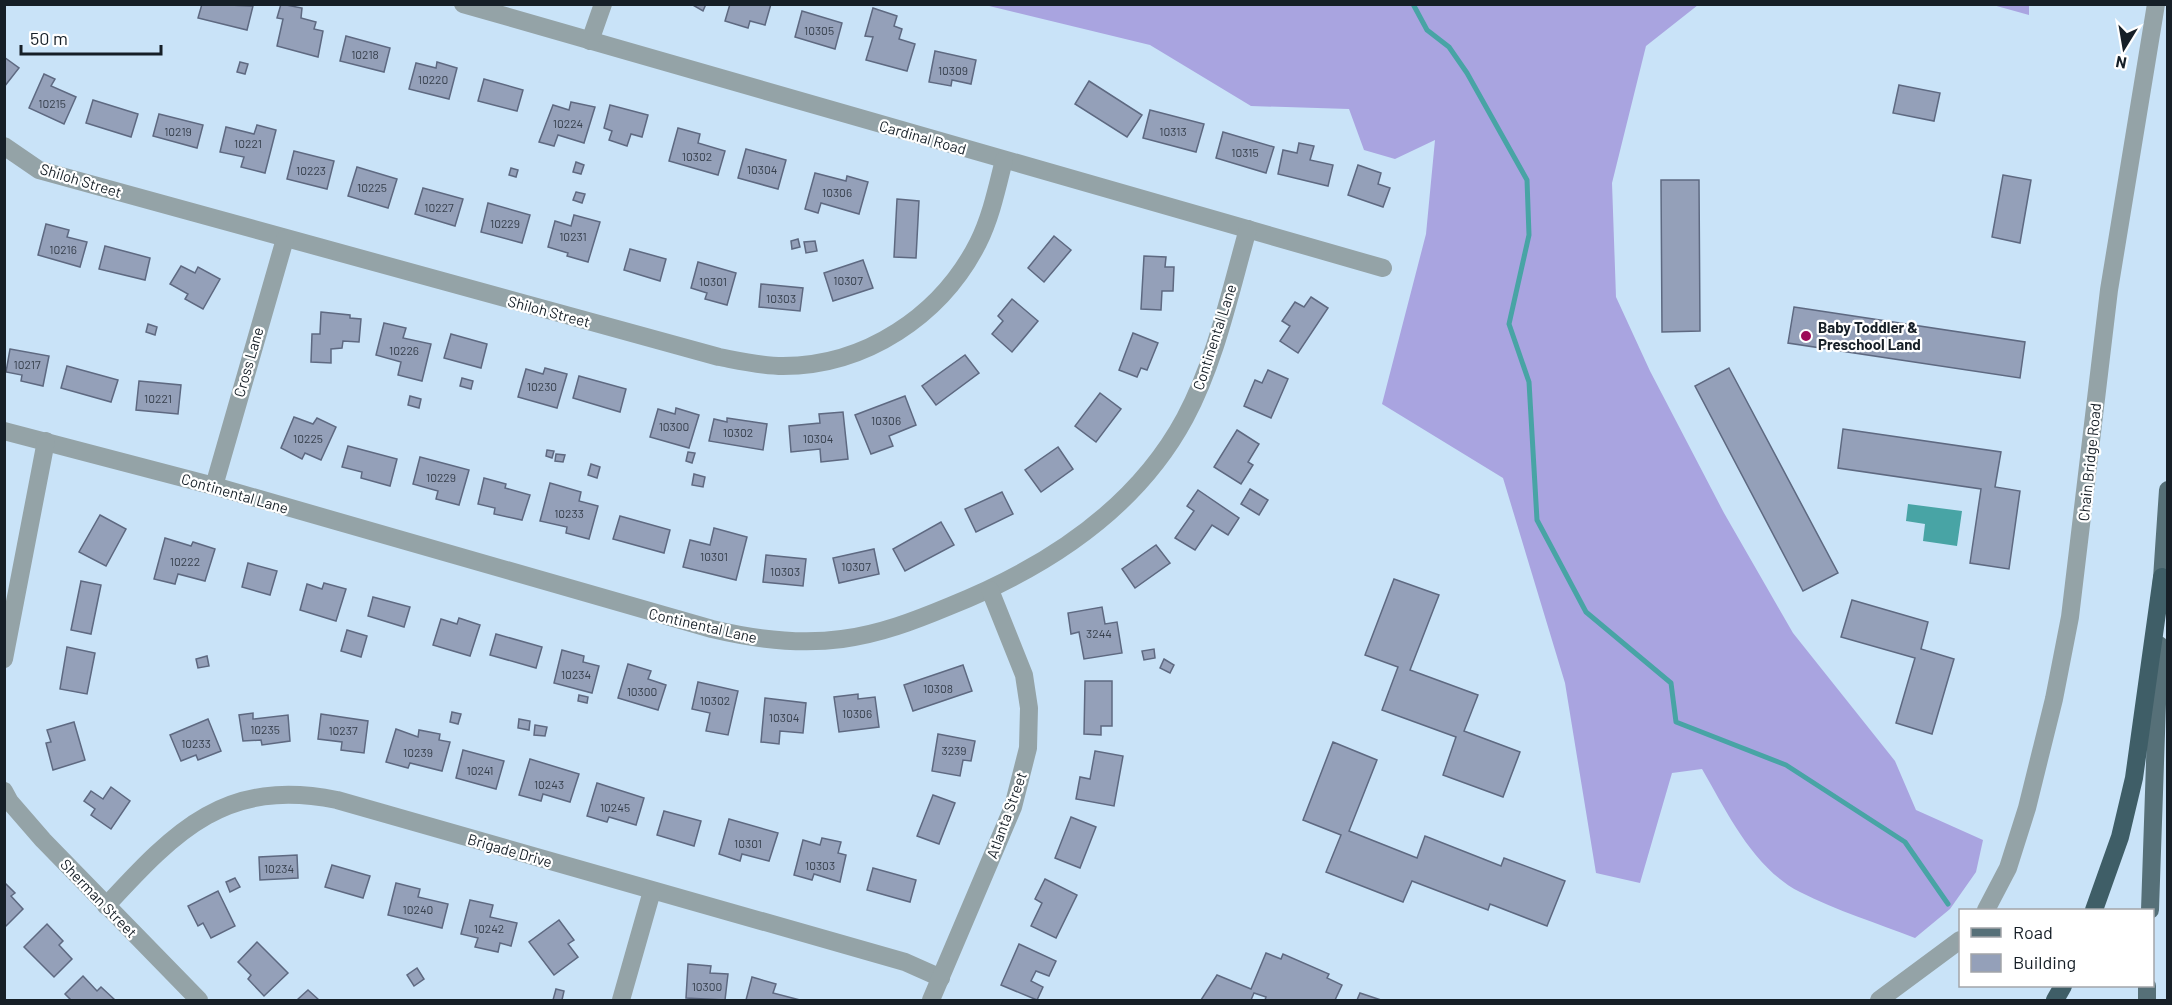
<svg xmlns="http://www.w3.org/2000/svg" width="2172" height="1005" viewBox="0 0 2172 1005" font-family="Barlow,sans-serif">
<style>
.forest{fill:#a9a4e0}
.water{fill:#48a4a5}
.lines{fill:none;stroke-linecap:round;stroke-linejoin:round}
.stream{stroke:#48a4a5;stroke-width:5}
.building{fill:#94a0b9;stroke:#5e6981;stroke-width:1.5}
.minor{stroke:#94a3a7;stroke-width:18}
.major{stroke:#567078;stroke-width:18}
.highway{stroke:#3f5e67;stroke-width:18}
.poi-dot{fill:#9d0b58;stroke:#fff;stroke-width:2}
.labels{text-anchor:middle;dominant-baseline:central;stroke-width:4.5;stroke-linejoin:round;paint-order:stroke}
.number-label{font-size:12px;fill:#363f4c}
.street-label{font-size:15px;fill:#161f27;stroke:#fff}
.poi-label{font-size:15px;font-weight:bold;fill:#161f27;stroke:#fff;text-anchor:start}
</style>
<rect width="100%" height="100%" fill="#c9e3f8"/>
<!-- forest -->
<g class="forest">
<path d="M985,5H1698L1646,46L1612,183L1616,297L1650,371L1724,513L1793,633L1895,761L1916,810L1983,840L1976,872L1950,909L1915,938C1877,923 1837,911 1800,892C1753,868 1727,812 1702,769L1672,773L1640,883L1596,873L1565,683L1503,478L1382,404L1426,234L1435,140L1395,159L1364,150L1349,109L1251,106L1150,45Z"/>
<polygon points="1993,5 2029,5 2029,15"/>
</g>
<!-- water -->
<polygon class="water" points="1908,504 1962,511 1957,546 1923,541 1925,524 1906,521"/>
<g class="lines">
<!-- stream -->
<polyline class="stream" points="1413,4 1427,30 1449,47 1467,73 1527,180 1529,235 1509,324 1529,382 1537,520 1586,612 1671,683 1676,722 1786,765 1905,842 1948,904"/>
</g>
<!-- building -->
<g class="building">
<polygon points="202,4 253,6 247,30 198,18"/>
<polygon points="281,4 302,8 301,18 316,22 314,29 323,31 318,57 277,46 283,19 277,18"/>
<polygon points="691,4 706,4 703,11"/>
<polygon points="730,4 771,4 765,25 750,21 748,28 725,21"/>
<polygon points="873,8 897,16 894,26 902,29 899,39 915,44 907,71 866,60 873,37 865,36"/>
<polygon points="802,11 842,23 835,49 795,37"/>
<polygon points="346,36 390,48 384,72 340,61"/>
<polygon points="935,51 976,60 971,84 952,80 951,86 929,82"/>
<polygon points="4,57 19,68 4,87"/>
<polygon points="240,62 248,64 245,74 237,72"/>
<polygon points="437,62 457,68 449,99 409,89 416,63 436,68"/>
<polygon points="44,74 55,79 51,86 76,97 64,124 29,108"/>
<polygon points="484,79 523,90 517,111 478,101"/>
<polygon points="1089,81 1142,115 1127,137 1075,104"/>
<polygon points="1899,85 1940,93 1934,121 1893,113"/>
<polygon points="93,100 138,114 131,137 86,123"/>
<polygon points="571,102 595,107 584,143 558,135 554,146 539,142 553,105 569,110"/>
<polygon points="610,105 648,115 642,137 631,134 627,146 609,140 612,131 604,128"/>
<polygon points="1150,110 1204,124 1196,152 1143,138"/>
<polygon points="159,114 203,125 197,148 153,136"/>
<polygon points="257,125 276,130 265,173 241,167 244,157 220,152 226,127 254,134"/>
<polygon points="678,128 700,134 698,143 725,151 718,175 669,161"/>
<polygon points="1223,132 1274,147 1266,173 1216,158"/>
<polygon points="1299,143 1314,146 1310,160 1333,165 1328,186 1278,174 1283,150 1297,153"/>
<polygon points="746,149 786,160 778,189 738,178"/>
<polygon points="294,151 334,161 327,189 287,179"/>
<polygon points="576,162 584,165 581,174 573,172"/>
<polygon points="1358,165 1381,173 1378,184 1390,188 1383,207 1348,195"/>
<polygon points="357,167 397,179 388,208 348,196"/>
<polygon points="511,168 518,170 516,177 509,175"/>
<polygon points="815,173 846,181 847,176 868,182 859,214 821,203 818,213 805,209"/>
<polygon points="2003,175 2031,180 2020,243 1992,237"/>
<polygon points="1661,180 1699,180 1700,331 1662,332"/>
<polygon points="423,188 463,199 455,226 415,214"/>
<polygon points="576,192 585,194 582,203 573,200"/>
<polygon points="897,199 919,201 916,258 894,257"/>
<polygon points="488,203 530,215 522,243 481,232"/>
<polygon points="574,215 600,222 588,262 567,256 568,253 548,247 555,221 571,226"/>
<polygon points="46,224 69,230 67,237 87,242 80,267 38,255"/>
<polygon points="1054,236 1071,250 1044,282 1028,268"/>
<polygon points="798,239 800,247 792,249 791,241"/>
<polygon points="815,241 817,251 806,253 804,242"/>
<polygon points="105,246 150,258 145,280 99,269"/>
<polygon points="630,249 666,259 660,281 624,270"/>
<polygon points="1144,256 1166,257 1165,267 1174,267 1173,291 1162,291 1161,310 1141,309"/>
<polygon points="863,260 873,288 833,301 824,273"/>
<polygon points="698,262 736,273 727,305 705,299 707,293 691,288"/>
<polygon points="181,266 195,273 198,267 220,279 203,309 185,299 188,294 170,284"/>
<polygon points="761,284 803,288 800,311 759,307"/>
<polygon points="1311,297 1328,308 1298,353 1280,341 1290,326 1282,321 1295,302 1304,307"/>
<polygon points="1012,299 1038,321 1012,352 992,334 1003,321 998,316"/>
<polygon points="1794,307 2025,342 2020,378 1788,343"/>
<polygon points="321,312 350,315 350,318 361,319 359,342 343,341 342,348 331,349 331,363 311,362 312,334 320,334"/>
<polygon points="384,323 406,328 403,338 431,344 422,381 398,375 401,362 376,355"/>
<polygon points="148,324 157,327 155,335 146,332"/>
<polygon points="1133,333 1158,343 1147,370 1141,368 1137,377 1119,370"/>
<polygon points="451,334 487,344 481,368 444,358"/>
<polygon points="10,349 49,356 43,386 21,381 22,375 6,372"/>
<polygon points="965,355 979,373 936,405 922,386"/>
<polygon points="67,366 118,380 111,402 61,388"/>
<polygon points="545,368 567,374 557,408 518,397 526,369 543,374"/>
<polygon points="1729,368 1838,573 1803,591 1695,386"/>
<polygon points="1268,370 1288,379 1271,418 1244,406 1255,380 1262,383"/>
<polygon points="579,376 626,389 620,412 573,398"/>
<polygon points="462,378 473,381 471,389 460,386"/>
<polygon points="139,381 181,385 178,414 136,410"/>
<polygon points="1100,393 1121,409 1096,442 1075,426"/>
<polygon points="410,396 421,399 419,408 408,405"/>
<polygon points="905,396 916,425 889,436 893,446 871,454 855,415"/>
<polygon points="676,408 699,415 689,448 650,437 658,409 675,414"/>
<polygon points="843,412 848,459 821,462 820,449 791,452 789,426 820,423 819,414"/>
<polygon points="294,417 313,424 317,418 336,427 321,460 305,453 302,459 281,448"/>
<polygon points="727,418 767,424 763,450 709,441 714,419 727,422"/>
<polygon points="1843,429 2001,452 1995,487 2020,491 2009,569 1970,563 1981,489 1838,468"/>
<polygon points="1237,430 1259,444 1248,462 1253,465 1241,484 1214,467"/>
<polygon points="348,446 397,459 390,486 361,478 362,472 342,467"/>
<polygon points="1058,447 1073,469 1041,492 1025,470"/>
<polygon points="547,450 554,451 552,458 546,456"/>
<polygon points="688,452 695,453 692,463 686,461"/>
<polygon points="556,454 565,455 563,462 555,461"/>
<polygon points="420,457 469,470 459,505 436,499 438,491 413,484"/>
<polygon points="591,464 600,467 597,478 588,475"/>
<polygon points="694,474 705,477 703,487 692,485"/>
<polygon points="484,478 506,484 505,488 530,495 522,520 494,514 495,508 478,504"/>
<polygon points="550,483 581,492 579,501 598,506 589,539 566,533 567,527 540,521"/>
<polygon points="1250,489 1268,500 1259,515 1241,504"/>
<polygon points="1198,490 1239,518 1228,535 1212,525 1195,550 1175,538 1194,511 1187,506"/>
<polygon points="1002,492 1013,514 976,532 965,509"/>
<polygon points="100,515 126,529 106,566 79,552"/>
<polygon points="620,516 670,530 664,553 613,539"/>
<polygon points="941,522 954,545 905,571 893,549"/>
<polygon points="714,528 747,537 736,580 683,567 690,540 710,545"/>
<polygon points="165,538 191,546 193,542 215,549 205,581 178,574 175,584 154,579"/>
<polygon points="1156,545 1170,563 1135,588 1122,569"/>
<polygon points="874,549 879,574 839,583 833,558"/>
<polygon points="766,555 806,559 803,586 763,582"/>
<polygon points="248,563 277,571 270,595 242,587"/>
<polygon points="1394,579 1439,595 1410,670 1478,695 1464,731 1520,752 1503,797 1443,775 1456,737 1382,710 1398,667 1365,655"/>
<polygon points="81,581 101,585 91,634 71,630"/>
<polygon points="324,583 346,589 336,621 300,610 307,584 322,589"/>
<polygon points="373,597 410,607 404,627 368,616"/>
<polygon points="1852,600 1928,622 1921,649 1954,659 1932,734 1896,723 1915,658 1841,637"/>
<polygon points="1102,607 1105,624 1117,622 1122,653 1084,659 1079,632 1071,634 1068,613"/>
<polygon points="459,618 480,625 470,656 433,645 441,619 457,624"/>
<polygon points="347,630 367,636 361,657 341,651"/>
<polygon points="496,634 542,647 536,668 490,655"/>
<polygon points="67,647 95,653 87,694 60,689"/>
<polygon points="1154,649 1155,658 1144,660 1142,651"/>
<polygon points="562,650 584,656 583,662 599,666 592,693 554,683"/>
<polygon points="207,656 209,666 198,668 196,659"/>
<polygon points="1164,659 1174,665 1170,673 1160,668"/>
<polygon points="628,664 651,671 648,679 666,685 658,710 618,698"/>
<polygon points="963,665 972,691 913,711 904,685"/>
<polygon points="1085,681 1112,681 1112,726 1101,726 1101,735 1084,734"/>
<polygon points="698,682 738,691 728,735 706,731 710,713 692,709"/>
<polygon points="858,694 858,699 875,697 879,727 839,732 834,697"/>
<polygon points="579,695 588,697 587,703 578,701"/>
<polygon points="765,698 806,703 803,733 780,731 779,744 761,742"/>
<polygon points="452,712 461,714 458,724 450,722"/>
<polygon points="253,713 253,719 288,715 290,741 262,745 261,740 243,741 239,715"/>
<polygon points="321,714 368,721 364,753 341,750 342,742 318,739"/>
<polygon points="208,719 221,751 198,760 196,755 181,761 170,735"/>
<polygon points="519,719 530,721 529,730 518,728"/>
<polygon points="74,722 85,760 53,770 46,743 51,742 47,730"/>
<polygon points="535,725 547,727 545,736 534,735"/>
<polygon points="396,729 418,737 419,730 440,734 439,740 450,742 442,771 410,763 408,768 386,762"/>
<polygon points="938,734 975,741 971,761 963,760 960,776 932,771"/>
<polygon points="1333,742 1377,760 1349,831 1417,858 1425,836 1501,866 1504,858 1565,881 1547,926 1490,904 1488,910 1412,881 1403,902 1326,872 1341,835 1303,820"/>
<polygon points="463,750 504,761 496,789 456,778"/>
<polygon points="1095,751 1123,756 1114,806 1076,799 1080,777 1090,779"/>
<polygon points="530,759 579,774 570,802 543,794 541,801 519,795"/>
<polygon points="597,783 644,798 636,825 609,817 607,822 587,816"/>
<polygon points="111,787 130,801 111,829 91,815 95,809 84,801 91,791 103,799"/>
<polygon points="933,795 955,803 939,844 917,836"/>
<polygon points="664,811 701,821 694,846 657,835"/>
<polygon points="1071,817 1096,827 1080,868 1055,858"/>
<polygon points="729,819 778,833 769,861 742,854 740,861 719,854"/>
<polygon points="822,838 841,842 838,853 846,855 840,882 814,874 812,880 794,875 803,840 820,845"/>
<polygon points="297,855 298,878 260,880 259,857"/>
<polygon points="332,865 370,876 363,898 325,887"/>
<polygon points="873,868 916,880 910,902 867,890"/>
<polygon points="235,878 240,887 230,892 226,882"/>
<polygon points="1045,879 1077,895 1056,938 1031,926 1042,903 1035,899"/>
<polygon points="4,882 15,893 11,896 23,909 5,927"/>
<polygon points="396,883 420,889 418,897 448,904 442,928 388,915"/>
<polygon points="218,891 235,926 211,938 203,923 198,926 188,906"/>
<polygon points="470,900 493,905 490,917 517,923 511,946 500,943 498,952 475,947 478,938 461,934"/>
<polygon points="559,920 574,940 568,944 578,957 554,975 529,942"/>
<polygon points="47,924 63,941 59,945 72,959 54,977 24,947"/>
<polygon points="257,942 288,973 264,996 248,979 251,975 238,962"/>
<polygon points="1019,944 1056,961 1049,976 1036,971 1031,981 1043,987 1037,1000 1001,985"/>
<polygon points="1266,953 1281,959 1283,954 1329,974 1327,978 1342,985 1335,1000 1265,1000 1266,997 1254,993 1251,1000 1201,1000 1217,975 1251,989"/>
<polygon points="688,964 711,966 710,973 728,974 725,1000 686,998"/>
<polygon points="417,968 424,979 414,986 407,975"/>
<polygon points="83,976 97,991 101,987 115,1000 71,1000 65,994"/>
<polygon points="752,977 776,984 773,993 800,1000 746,1000"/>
<polygon points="556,989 564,991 562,1000 553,1000"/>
<polygon points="308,990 319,1000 297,1000"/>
<polygon points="1360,993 1381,1000 1357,1000"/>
</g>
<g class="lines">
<!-- minor -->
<g class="minor">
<polyline points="463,4 1383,268"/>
<polyline points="590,41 603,4"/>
<path d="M4,146L39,170L719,357C740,361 761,366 783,366C865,366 941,316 978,243C991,217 997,188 1004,160"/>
<path d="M4,431L214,486L712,629C754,639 799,645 842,639C880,634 914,621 950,606C1045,568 1135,511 1185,418C1216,360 1230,292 1248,229"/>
<polyline points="214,486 285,239"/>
<polyline points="4,659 46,441"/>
<polyline points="4,791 10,802 43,840 199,1000"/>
<path d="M106,906C177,829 226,778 337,800L905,962L941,978"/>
<polyline points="1986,910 2008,868 2027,808 2054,699 2070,617 2109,290 2156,4"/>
<polyline points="621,1000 652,891"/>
<polyline points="931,1000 1013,807 1028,748 1029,708 1024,675 990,590"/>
<polyline points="1879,1000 1960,940"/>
</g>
<!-- major -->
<g class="major">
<polyline points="2161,593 2168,490"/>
<polyline points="2150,910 2159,645"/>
<polyline points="2147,1000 2147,986"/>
</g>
<!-- highway -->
<g class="highway">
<polyline points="2094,910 2120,837 2134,778 2162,577"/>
<polyline points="2055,1000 2063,986"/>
</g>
</g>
<!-- markers -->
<circle class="poi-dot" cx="1806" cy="336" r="6"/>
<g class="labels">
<!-- number labels -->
<g class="number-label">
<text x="819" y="30">10305</text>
<text x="365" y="54">10218</text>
<text x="953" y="70">10309</text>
<text x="433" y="79">10220</text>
<text x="52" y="103">10215</text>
<text x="568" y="123">10224</text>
<text x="178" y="131">10219</text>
<text x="1173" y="131">10313</text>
<text x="248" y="143">10221</text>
<text x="1245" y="152">10315</text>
<text x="697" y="156">10302</text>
<text x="762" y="169">10304</text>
<text x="311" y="170">10223</text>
<text x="372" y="187">10225</text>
<text x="837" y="192">10306</text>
<text x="439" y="207">10227</text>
<text x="505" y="223">10229</text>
<text x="573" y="236">10231</text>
<text x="63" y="249">10216</text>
<text x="848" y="280">10307</text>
<text x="713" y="281">10301</text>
<text x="781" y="298">10303</text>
<text x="404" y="350">10226</text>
<text x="27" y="364">10217</text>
<text x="542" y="386">10230</text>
<text x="158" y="398">10221</text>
<text x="886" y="420">10306</text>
<text x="674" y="426">10300</text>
<text x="738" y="432">10302</text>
<text x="308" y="438">10225</text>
<text x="818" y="438">10304</text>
<text x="441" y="477">10229</text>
<text x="569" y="513">10233</text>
<text x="714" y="556">10301</text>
<text x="185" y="561">10222</text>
<text x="856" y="566">10307</text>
<text x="785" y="571">10303</text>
<text x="1099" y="633">3244</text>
<text x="576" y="674">10234</text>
<text x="938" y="688">10308</text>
<text x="642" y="691">10300</text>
<text x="715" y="700">10302</text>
<text x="857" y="713">10306</text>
<text x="784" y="717">10304</text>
<text x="265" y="729">10235</text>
<text x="343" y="730">10237</text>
<text x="196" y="743">10233</text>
<text x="954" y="750">3239</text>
<text x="418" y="752">10239</text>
<text x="480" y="770">10241</text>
<text x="549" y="784">10243</text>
<text x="615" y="807">10245</text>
<text x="748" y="843">10301</text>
<text x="820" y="865">10303</text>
<text x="279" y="868">10234</text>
<text x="418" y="909">10240</text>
<text x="489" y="928">10242</text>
<text x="707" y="986">10300</text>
</g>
<!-- street labels -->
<g class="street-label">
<text transform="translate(923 137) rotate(16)">Cardinal Road</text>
<text transform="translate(81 180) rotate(17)">Shiloh Street</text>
<text transform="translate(549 311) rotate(15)">Shiloh Street</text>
<text transform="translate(1214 337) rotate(-72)">Continental Lane</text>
<text transform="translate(248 362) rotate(-74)">Cross Lane</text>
<text transform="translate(2089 462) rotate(-84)">Chain Bridge Road</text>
<text transform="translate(235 493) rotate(16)">Continental Lane</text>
<text transform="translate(703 625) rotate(13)">Continental Lane</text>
<text transform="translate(1006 815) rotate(-70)">Atlanta Street</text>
<text transform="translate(510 850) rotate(16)">Brigade Drive</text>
<text transform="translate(99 898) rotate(46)">Sherman Street</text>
</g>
<!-- poi labels -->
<g class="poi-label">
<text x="1818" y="327">Baby Toddler &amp;<tspan x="1818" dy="17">Preschool Land</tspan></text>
</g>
</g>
<!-- border -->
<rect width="2172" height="1005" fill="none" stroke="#161f27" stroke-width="12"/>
<!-- legend -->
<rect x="1959" y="909" width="195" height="78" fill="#ffffff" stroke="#a2a5a9" stroke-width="1.5"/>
<rect x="1971" y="928" width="30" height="9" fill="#567078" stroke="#a2a5a9" stroke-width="1.5"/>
<text x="2013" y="939" font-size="18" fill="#161f27">Road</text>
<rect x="1971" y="954" width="30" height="18" fill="#94a0b9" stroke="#a2a5a9" stroke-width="1.5"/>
<text x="2013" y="969" font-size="18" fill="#161f27">Building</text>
<!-- north arrow -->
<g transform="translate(2124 48) rotate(191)" stroke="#ffffff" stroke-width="4.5" paint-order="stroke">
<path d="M0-4.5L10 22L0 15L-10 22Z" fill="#161f27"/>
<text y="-9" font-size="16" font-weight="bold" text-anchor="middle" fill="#161f27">N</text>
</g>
<!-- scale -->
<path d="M21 45v9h140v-9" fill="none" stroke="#161f27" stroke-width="3"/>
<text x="30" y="45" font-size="18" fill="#161f27" stroke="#ffffff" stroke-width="4.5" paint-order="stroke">50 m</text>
</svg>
